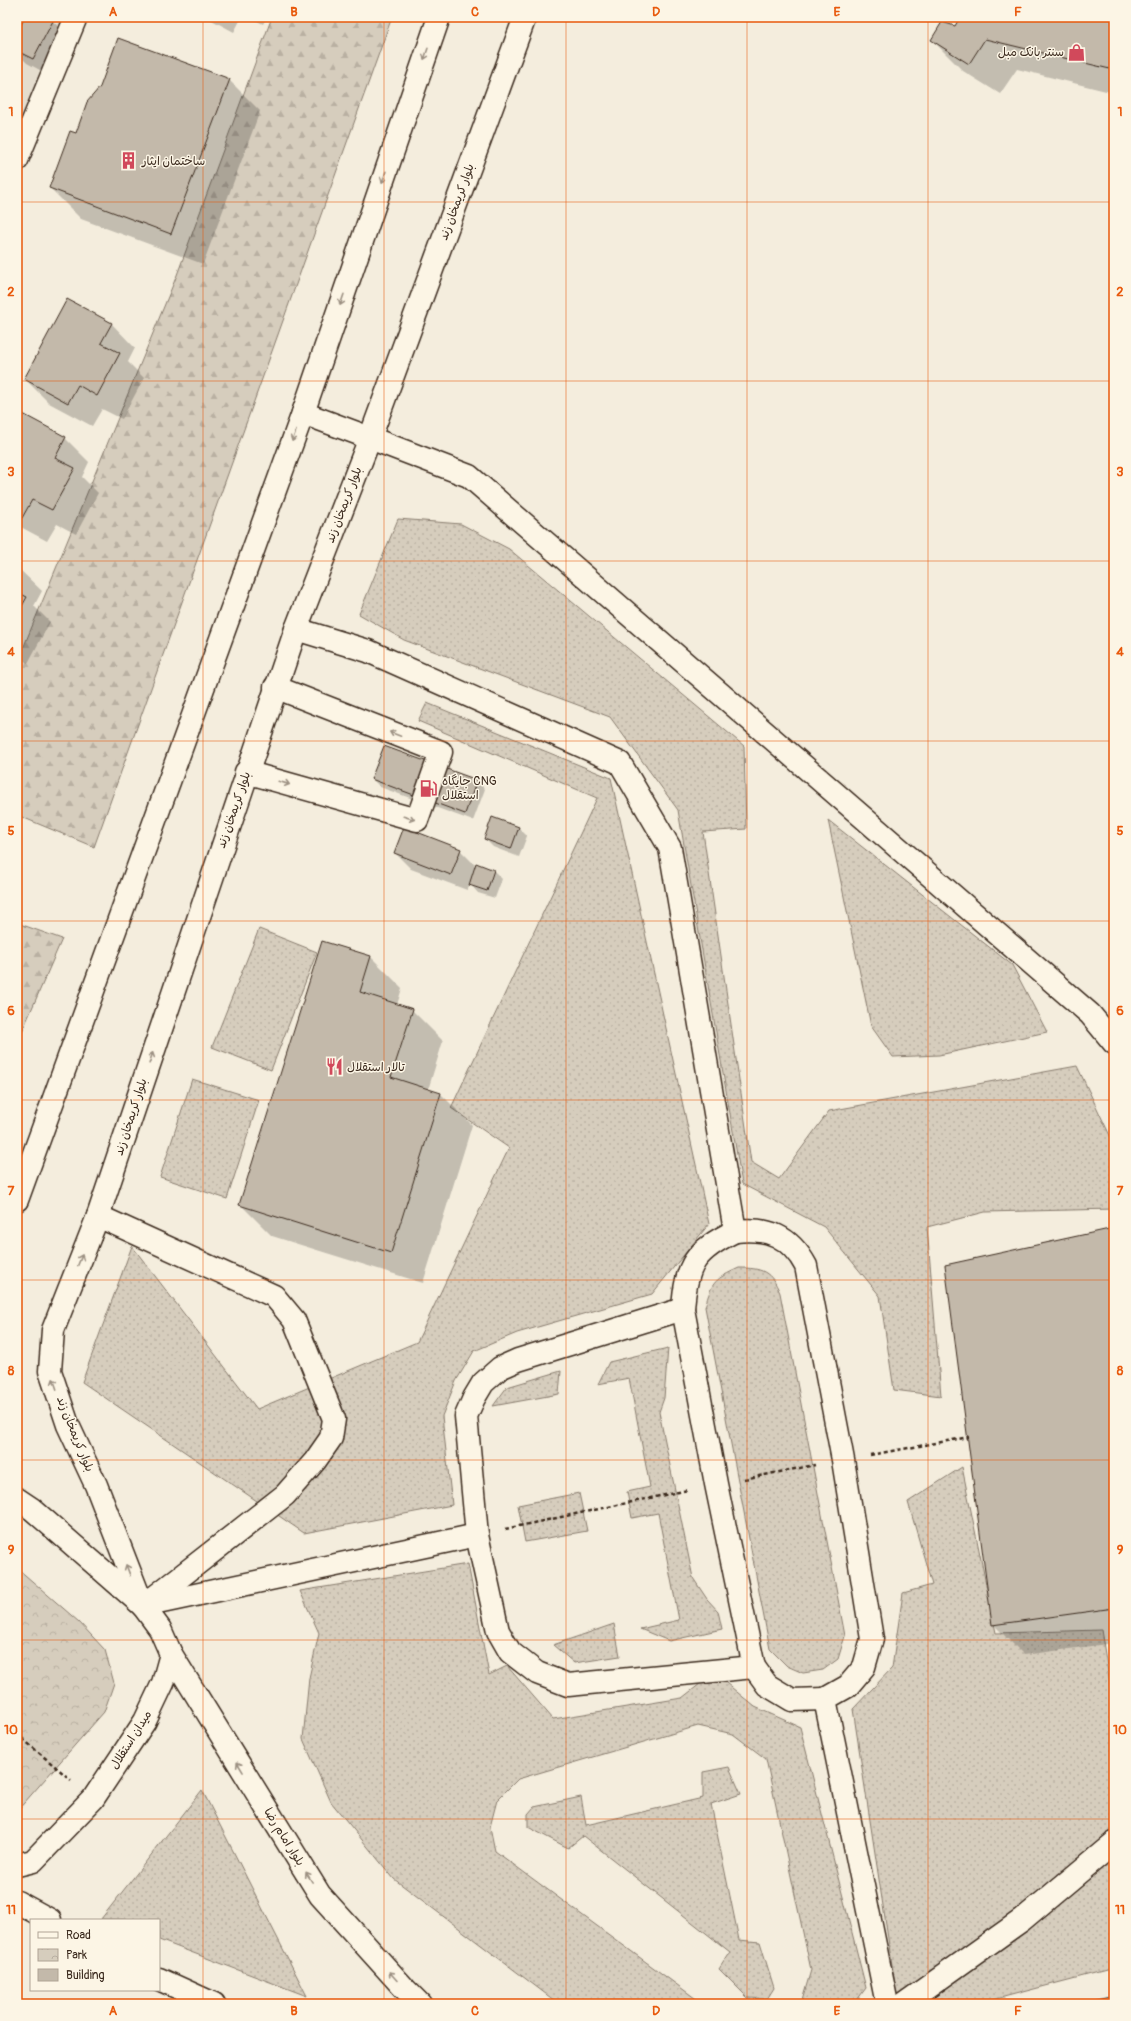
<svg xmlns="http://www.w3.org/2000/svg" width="1131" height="2021" viewBox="0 0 1131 2021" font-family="Pangolin,'Playpen Sans Arabic',sans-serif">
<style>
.built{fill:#e5ddce}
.grass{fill:url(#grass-dots);stroke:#887c6e}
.forest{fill:url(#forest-firs);stroke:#887c6e}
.park{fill:url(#park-crowns);stroke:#887c6e}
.shadow{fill:#0003}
.building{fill:#c3b9aa;stroke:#3b2a1e}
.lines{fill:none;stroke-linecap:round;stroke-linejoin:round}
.minor-casing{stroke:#3b2a1e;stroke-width:25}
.major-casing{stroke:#3b2a1e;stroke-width:25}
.highway-casing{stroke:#3b2a1e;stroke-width:25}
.path{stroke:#3b2a1e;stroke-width:2.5;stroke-dasharray:4 3;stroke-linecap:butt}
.minor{stroke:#fcf5e5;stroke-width:22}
.major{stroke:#fcf5e5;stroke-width:22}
.highway{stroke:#fcf5e5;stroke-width:22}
.oneway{stroke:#9c9082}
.grid{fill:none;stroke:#e8590c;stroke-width:1;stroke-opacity:0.55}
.labels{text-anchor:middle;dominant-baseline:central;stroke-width:3;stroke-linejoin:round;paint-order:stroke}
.poi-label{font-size:12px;fill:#3b2a1e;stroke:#fcf5e5;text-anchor:start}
.street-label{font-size:12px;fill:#3b2a1e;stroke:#fcf5e5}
.neatline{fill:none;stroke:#e8590c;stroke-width:1.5}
.grid-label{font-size:13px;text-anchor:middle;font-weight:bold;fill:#e8590c}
</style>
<defs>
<pattern id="grass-dots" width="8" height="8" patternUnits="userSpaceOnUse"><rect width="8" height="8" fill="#d6cdbd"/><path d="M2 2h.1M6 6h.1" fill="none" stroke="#b9b0a2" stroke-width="1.8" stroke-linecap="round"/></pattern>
<pattern id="forest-firs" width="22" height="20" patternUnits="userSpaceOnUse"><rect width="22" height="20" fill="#d6cdbd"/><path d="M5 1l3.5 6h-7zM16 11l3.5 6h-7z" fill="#b9b0a2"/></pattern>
<pattern id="park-crowns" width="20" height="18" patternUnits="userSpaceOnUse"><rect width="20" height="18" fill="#d6cdbd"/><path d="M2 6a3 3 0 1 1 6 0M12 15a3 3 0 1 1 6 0" fill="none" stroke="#b9b0a2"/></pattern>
</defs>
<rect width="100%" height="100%" fill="#f4eddd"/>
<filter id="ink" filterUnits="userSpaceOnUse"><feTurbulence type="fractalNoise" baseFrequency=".025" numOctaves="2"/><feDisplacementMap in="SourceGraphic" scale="8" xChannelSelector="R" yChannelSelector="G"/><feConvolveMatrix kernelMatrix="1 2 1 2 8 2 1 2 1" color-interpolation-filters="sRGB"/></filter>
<g filter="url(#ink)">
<!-- built -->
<polygon class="built" points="17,17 73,17 17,129"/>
<!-- grass -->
<g class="grass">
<polygon points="398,519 461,524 509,549 744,746 746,829 703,832 751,1162 779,1179 829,1111 1077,1066 1114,1144 1114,1209 985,1212 927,1227 941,1396 894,1390 880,1296 824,1227 742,1184 678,810 610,717 404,640 359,614"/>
<polygon points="427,703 611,778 709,1224 652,1294 517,1333 474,1351 456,1381 442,1416 452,1505 304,1533 82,1382 132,1246 257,1409 417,1342 509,1148 451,1108 597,798 418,721"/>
<polygon points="828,820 1012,965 1047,1032 939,1055 893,1057 871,1026"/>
<polygon points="259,929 317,952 271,1070 212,1047"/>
<polygon points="192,1079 259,1100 227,1199 160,1177"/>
<path d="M739,1268C762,1268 771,1271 780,1293L845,1636L838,1659L823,1670L803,1673L787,1666L770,1649L705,1307C712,1281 715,1279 739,1268Z"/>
<polygon points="668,1348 664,1398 659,1412 693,1578 707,1599 718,1611 722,1629 669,1641 640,1629 679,1620 658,1513 632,1518 627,1492 650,1487 629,1378 598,1384 609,1362"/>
<polygon points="561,1371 559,1394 493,1406 507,1387"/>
<polygon points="962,1467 996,1633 1101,1630 1114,1708 1114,1968 977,2004 898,2004 853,1709 892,1668 903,1593 932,1585 908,1502"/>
<polygon points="579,1493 587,1531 525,1542 518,1505"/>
<polygon points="468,1564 489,1675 507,1666 553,1719 682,1698 714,1673 755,1707 800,1727 866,1988 854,2004 801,2004 811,1970 766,1759 733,1734 698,1726 518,1779 497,1800 490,1827 495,1851 703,2004 559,2004 394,1879 331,1802 303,1739 309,1678 319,1633 300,1591"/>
<polygon points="614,1624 620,1656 574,1663 553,1645"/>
<polygon points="729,1767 741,1794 711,1804 739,1940 760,1942 774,1988 767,1999 748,1998 719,1969 730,1952 583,1836 568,1848 528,1827 528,1814 534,1807 581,1797 586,1825 703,1798 703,1772"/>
<polygon points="202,1790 307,1996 159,1940 159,1920 101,1919"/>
</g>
<!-- forest -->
<g class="forest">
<polygon points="272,17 392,17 94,847 17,815 17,663 177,275"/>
<polygon points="17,923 62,939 17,1043"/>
</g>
<!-- park -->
<polygon class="park" points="17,1568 79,1622 105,1650 114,1683 104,1712 17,1811"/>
<!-- shadow -->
<g class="shadow">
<polygon points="26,17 48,17 69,36 49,75 27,63 17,53 17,34"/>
<polygon points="206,17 242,17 234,32"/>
<polygon points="249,17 267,17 263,24"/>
<polygon points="961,17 1114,17 1114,93 1017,69 1000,94 963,71 932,40 955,28"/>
<polygon points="229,80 260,111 203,264 81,219 50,188 77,135"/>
<polygon points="17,115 23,121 17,133"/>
<polygon points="111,323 135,348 128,362 144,378 122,419 102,409 92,426 49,403 25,379"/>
<polygon points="17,424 65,438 89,462 82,477 98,493 76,534 57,524 47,541 17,525"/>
<polygon points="17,567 42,591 34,606 50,622 28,663 17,657"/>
<polygon points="384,747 477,781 485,789 473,821 380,787 372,779"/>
<polygon points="493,818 519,828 527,836 519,857 493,847 485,839"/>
<polygon points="460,850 476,866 477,865 494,871 502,879 495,898 478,893 470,884 467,890 411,869 395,853"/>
<polygon points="323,942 371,957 402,988 397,1005 412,1010 443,1041 428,1090 441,1094 472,1125 423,1283 272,1236 241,1205"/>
<polygon points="1114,1229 1114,1643 1024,1655 993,1624"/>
</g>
<!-- building -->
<g class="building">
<polygon points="25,17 51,17 54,19 33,59 17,51 17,32"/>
<polygon points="960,17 1114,17 1114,70 985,39 969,64 931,40 942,22 955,26"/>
<polygon points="118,38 230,79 171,234 49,188 70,131 76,133 87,102 100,87"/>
<polygon points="67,299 112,323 101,343 120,353 97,396 78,385 68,403 24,379"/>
<polygon points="21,413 66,437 55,458 75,468 52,510 32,500 22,518 17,515 17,422"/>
<polygon points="17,592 27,597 17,615"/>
<polygon points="384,746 477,780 465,814 371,779"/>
<polygon points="492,817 519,827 511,849 484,839"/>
<polygon points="404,827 461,849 451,875 394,853"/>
<polygon points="476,863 494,870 487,891 469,885"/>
<polygon points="322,941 371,956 360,992 413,1009 391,1077 441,1093 391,1253 239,1205"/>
<polygon points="1114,1228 1114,1608 992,1625 945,1265"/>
<polygon points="1114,1996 1114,2004 1079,2004"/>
</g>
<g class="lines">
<defs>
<g id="minor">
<polyline points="17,160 76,17"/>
<polyline points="370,438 469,476 1090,1014 1114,1043"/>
<path d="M296,629L368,651L620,763L670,848L735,1231C768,1227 790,1236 806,1266L843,1460L872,1639L864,1667L848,1686L825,1699L887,2004"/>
<polyline points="246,772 417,820 441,752 275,687"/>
<polyline points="98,1216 274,1296 294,1320 334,1419 331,1438 315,1461 285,1495 143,1606"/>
<path d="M735,1231C695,1251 686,1264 683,1309L716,1484L754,1667L767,1685L792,1700L825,1699"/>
<polyline points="683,1309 518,1360 500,1368 483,1383 474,1398 466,1416 477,1535 498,1631 510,1652 537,1673 568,1685 754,1667"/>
<polyline points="148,1605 477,1535"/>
<polyline points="904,2004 1022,1920 1114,1843"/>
</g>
<g id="major">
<polyline points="303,413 370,438"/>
<polyline points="17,1200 303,413 439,17"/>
<polyline points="143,1606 96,1485 68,1425 50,1371 53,1330 98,1216 296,629 370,438 525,17"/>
</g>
<g id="highway">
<polyline points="17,1499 32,1509 143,1606 160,1629 171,1654 163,1683 145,1721 93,1799 33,1861 17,1865"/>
<polyline points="171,1654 320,1895 405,1989 420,2004"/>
<polyline points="17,1902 50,1920"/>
<polyline points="159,1979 214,2004"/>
</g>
</defs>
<!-- minor casing -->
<use href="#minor" class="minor-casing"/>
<!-- major casing -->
<use href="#major" class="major-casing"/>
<!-- highway casing -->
<use href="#highway" class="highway-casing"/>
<!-- path -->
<g class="path">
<polyline points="870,1455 969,1437"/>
<polyline points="744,1479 815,1465"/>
<polyline points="505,1529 688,1490"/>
<polyline points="17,1734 71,1780"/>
</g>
<!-- minor -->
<use href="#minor" class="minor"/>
<!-- major -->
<use href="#major" class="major"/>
<!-- highway -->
<use href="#highway" class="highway"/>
</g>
<!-- one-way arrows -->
<defs><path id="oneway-shaft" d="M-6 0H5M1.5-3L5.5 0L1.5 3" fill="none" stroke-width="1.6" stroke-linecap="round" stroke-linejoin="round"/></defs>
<g class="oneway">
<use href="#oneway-shaft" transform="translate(426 54) rotate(109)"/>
<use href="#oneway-shaft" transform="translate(384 177) rotate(109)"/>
<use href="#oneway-shaft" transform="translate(342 300) rotate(109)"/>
<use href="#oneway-shaft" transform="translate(294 436) rotate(110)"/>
<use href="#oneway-shaft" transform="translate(395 734) rotate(-159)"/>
<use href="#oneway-shaft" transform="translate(284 783) rotate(16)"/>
<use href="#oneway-shaft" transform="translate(409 818) rotate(16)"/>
<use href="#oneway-shaft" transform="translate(151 1058) rotate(-72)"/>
<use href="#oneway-shaft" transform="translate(80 1260) rotate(-68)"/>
<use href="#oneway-shaft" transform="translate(55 1384) rotate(-109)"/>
<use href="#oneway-shaft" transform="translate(128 1570) rotate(-111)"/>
<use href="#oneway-shaft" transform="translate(240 1767) rotate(-121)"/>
<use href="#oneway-shaft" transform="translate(309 1877) rotate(-122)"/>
<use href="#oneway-shaft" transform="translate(393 1976) rotate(-132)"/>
</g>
</g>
<!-- grid -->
<path class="grid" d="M203,17V2004M384,17V2004M566,17V2004M747,17V2004M928,17V2004M17,202H1114M17,381H1114M17,561H1114M17,741H1114M17,921H1114M17,1100H1114M17,1280H1114M17,1460H1114M17,1640H1114M17,1819H1114"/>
<!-- icons -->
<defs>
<symbol id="shop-bare" viewBox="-9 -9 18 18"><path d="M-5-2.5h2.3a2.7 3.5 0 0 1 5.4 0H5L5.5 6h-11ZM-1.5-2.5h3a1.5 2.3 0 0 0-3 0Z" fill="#d1495b" stroke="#fcf5e5" stroke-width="2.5" paint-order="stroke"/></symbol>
<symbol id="building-bare" viewBox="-9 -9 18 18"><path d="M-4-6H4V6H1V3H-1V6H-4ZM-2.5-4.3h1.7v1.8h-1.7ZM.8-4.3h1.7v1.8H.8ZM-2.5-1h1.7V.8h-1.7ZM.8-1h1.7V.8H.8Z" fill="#d1495b" stroke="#fcf5e5" stroke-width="2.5" paint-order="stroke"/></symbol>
<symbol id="fuel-bare" viewBox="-9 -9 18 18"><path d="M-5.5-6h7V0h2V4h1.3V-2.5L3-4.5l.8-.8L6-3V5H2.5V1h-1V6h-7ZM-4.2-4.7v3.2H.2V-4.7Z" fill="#d1495b" stroke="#fcf5e5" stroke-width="2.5" paint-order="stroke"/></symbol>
<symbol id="restaurant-bare" viewBox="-9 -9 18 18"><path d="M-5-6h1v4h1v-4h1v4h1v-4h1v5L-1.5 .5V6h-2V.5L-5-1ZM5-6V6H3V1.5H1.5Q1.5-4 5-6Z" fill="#d1495b" stroke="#fcf5e5" stroke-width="2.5" paint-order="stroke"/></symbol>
</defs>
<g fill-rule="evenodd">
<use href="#shop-bare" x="1064" y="40" width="25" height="25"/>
<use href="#building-bare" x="116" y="148" width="25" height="25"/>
<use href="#fuel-bare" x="416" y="776" width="25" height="25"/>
<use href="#restaurant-bare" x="322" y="1054" width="25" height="25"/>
</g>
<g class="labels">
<!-- poi labels -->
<g class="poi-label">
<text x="1064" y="52" text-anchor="end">سنتر بانک مبل</text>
<text x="142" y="161">ساختمان ایثار</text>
<text x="442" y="781">جایگاه CNG<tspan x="442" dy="14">استقلال</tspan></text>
<text x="347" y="1067">تالار استقلال</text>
</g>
<!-- street labels -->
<g class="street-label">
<text transform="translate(457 202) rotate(-70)">بلوار کریمخان زند</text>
<text transform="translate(344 505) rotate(-69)">بلوار کریمخان زند</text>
<text transform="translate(234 810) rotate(-71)">بلوار کریمخان زند</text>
<text transform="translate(131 1117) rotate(-72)">بلوار کریمخان زند</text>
<text transform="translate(75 1434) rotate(68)">بلوار کریمخان زند</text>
<text transform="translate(131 1740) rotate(-58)">میدان استقلال</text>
<text transform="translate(284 1837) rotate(58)">بلوار امام رضا</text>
</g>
</g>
<!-- margin -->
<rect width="1131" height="2021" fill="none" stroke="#fcf5e5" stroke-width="44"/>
<!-- legend -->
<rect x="30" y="1919" width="130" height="72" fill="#fcf5e5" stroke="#afa495"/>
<rect x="38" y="1932" width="20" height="6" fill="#fcf5e5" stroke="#afa495"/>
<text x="66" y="1939" font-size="12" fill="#3b2a1e">Road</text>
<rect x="38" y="1949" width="20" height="12" fill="url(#park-crowns)" stroke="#afa495"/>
<text x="66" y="1959" font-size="12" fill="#3b2a1e">Park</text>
<rect x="38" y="1969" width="20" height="12" fill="#c3b9aa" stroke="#afa495"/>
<text x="66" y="1979" font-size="12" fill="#3b2a1e">Building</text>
<rect x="22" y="22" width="1087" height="1977" class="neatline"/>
<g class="grid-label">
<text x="113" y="16">A</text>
<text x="294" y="16">B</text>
<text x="475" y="16">C</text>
<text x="656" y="16">D</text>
<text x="837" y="16">E</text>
<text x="1018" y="16">F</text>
<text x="11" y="116">1</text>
<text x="1120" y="116">1</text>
<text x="11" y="296">2</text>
<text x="1120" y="296">2</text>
<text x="11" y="476">3</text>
<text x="1120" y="476">3</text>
<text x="11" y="656">4</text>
<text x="1120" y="656">4</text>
<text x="11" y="835">5</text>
<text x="1120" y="835">5</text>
<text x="11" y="1015">6</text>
<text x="1120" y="1015">6</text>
<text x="11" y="1195">7</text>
<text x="1120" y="1195">7</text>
<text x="11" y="1375">8</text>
<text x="1120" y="1375">8</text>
<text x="11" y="1554">9</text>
<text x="1120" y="1554">9</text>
<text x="11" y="1734">10</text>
<text x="1120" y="1734">10</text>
<text x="11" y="1914">11</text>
<text x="1120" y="1914">11</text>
<text x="113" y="2015">A</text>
<text x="294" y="2015">B</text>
<text x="475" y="2015">C</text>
<text x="656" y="2015">D</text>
<text x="837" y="2015">E</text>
<text x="1018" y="2015">F</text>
</g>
</svg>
